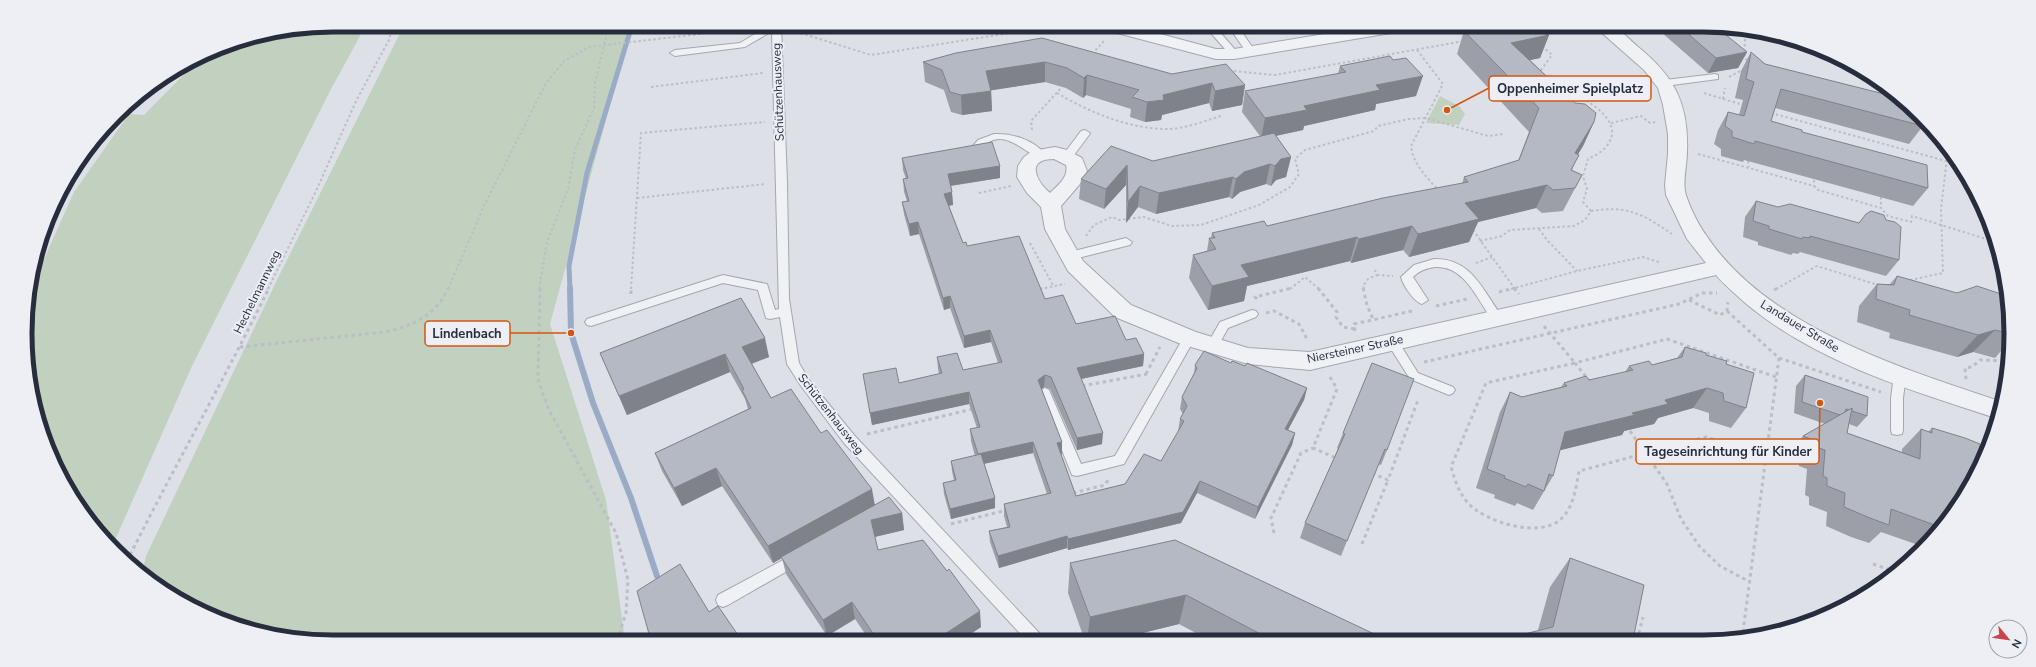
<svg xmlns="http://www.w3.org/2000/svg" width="2036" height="667" viewBox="0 0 2036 667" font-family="'Nunito Sans',sans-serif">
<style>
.green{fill:#c2d0bf}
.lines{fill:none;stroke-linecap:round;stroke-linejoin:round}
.stream-far1{stroke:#99abc6;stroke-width:5}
.stream{stroke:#99abc6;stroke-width:6}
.service-casing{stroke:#a3a7b1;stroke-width:2}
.minor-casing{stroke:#a3a7b1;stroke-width:2}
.path-far1{stroke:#bcbec5;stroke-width:2;stroke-dasharray:2.5 2.5;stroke-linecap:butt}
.path{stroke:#bcbec5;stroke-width:3;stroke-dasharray:3.5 3.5;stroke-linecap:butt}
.service{fill:#f0f1f5;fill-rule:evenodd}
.minor{fill:#f0f1f5;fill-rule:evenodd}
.wall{fill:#9c9fa8}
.shaded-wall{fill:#7f8288}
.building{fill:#b5b9c3;stroke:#7f8288}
.labels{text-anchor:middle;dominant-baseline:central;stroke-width:4;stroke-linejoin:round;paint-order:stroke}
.street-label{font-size:12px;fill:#272d3d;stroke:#edeff5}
.rim{fill:none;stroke:#272d3d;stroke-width:5}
.leader{fill:none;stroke:#d55511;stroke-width:1.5}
.callout-dot{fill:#d55511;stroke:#edeff5;stroke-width:1.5}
.callout{fill:#edeff5;stroke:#d55511;stroke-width:1.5}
.callout-label{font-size:13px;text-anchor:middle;font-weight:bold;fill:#272d3d}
</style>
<rect width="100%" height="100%" fill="#dee0e7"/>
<!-- green -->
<g class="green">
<polygon points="333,25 366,25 330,91 192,366 112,547 77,505 35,413 27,364 33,304 27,303 28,295 74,192 129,114 144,115 200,58 216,48 274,31"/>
<polygon points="404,25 632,25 550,324 606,500 625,641 334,642 273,636 216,619 162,590 142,574 146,556 276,282"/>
<polygon points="1440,96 1459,106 1465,114 1459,125 1426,123"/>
</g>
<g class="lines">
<!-- stream-far1 -->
<polyline class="stream-far1" points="570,289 569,266 587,173 632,25"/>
<!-- stream -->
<polyline class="stream" points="570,288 571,333 593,403 631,498 657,576"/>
<defs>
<g id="service">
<polygon points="770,25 781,25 787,182 789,299 799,363 809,380 854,435 1042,636 1044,641 1027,641 844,443 801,386 787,364 780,317 770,319 766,318 758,290 723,283 591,326 587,325 585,322 587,319 723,275 767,284 775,310 779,309 772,31 745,47 675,56 670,53 675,50 740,43"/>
<polygon points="1204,25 1214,25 1237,52 1237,56 1231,56"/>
<polygon points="1231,25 1237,25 1255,51 1253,53 1247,53 1229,27"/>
<polygon points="1715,74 1718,75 1718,79 1665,86 1660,83 1665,80"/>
<polygon points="1085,130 1090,133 1089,135 1071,159 1063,159 1062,157 1063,155 1081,131"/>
<path d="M994,134C1012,133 1034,140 1045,154L1044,156C1026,161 1003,116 976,155H968L967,153L978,140Z"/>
<polygon points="1126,238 1132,242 1130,245 1070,260 1064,256 1066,253"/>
<path d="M1434,259C1471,258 1482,289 1501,315L1503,318L1501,321H1493C1478,301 1465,265 1435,267C1426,268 1419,271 1413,277L1428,300L1422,304C1414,302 1403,285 1401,277L1414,265Z"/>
<polygon points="1252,310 1256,311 1258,314 1256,317 1228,328 1217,348 1209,348 1207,345 1220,322"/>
<polygon points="1189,334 1193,335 1195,338 1124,464 1077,476 1072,475 1039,393 1041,390 1045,388 1049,390 1081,464 1115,456 1185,335"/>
<polygon points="1392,336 1396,338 1418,373 1453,387 1455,390 1453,393 1449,395 1410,379 1386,341 1388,338"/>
<polygon points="1900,370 1904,372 1906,375 1903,398 1903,430 1902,434 1897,435 1892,434 1891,430 1891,398 1894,375 1896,372"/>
<polygon points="798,552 803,554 805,558 803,562 728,605 723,607 718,605 716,600 718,595"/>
</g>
<g id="minor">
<polygon points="1100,25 1127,25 1216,49 1234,49 1379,25 1417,25 1415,29 1409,30 1234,59 1216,59 1102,29"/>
<path d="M1593,25C1598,25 1606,23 1611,25C1618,27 1631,41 1637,46C1674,76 1689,103 1687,152C1687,165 1683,178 1685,191C1687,202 1699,226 1706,235C1766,327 1903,369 2002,402L1996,418C1909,390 1815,362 1744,302C1735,293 1724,285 1716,275L1310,370L1248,364L1181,344L1115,317L1068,271L1045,229L1041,207L1027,193L1017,177L1018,166L1024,157L1032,151L1055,147L1067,150L1082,158L1087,171L1080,184L1061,206L1065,229L1083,261L1131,305L1196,332L1248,348L1310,352L1706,263L1687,239L1666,195L1665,185L1668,154V134L1663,105L1658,88L1644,70ZM1054,159L1066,165C1069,177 1058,185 1050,193C1036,181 1025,159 1054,159Z"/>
</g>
</defs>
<!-- service casing -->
<use href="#service" class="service-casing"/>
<!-- minor casing -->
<use href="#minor" class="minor-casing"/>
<!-- path-far1 -->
<g class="path-far1">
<polyline points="1275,25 1281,29"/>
<polyline points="1746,29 1744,54 1748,63"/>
<polyline points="791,30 871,55 1061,25"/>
<polyline points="1528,30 1550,25"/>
<polyline points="1750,30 1786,38"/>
<polyline points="1542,46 1552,55 1541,70 1543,75"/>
<path d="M1417,50L1443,84L1411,146C1413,164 1426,176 1438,190"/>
<polyline points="1092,54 1105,40"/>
<polyline points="1234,71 1275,75 1464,41"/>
<polyline points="1729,77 1744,69"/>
<polyline points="651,87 763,73"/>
<polyline points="1643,88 1649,101"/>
<path d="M1057,93C1089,112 1129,129 1167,129C1185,129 1204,121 1221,116"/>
<polyline points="1704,93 1743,105"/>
<polyline points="1723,99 1725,88"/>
<polyline points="1771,113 1946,161"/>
<polyline points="1611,123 1641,116 1650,123 1656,122"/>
<polyline points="1032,130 1031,121 1061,88"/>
<polyline points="1698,154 1814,186 1818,190 1881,208 1888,216 1911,222 1912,216 1996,242"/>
<polyline points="1748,161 1749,167"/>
<polyline points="1814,180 1814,186"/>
<polyline points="979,193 1011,186"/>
<polyline points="1881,197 1881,208"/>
<polyline points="637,198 766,184"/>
<path d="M1591,211C1627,205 1643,214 1672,234"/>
<polyline points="1539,229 1547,240 1577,271"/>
<polyline points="1473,230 1515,289"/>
<polyline points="1086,236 1094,225 1112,217 1119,220 1144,217 1172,226 1201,225 1259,205 1290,187 1299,174 1295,159 1305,150 1374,131 1378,126 1409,119 1426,118 1488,136 1503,134"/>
<path d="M1480,241L1502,236L1510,230L1574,226L1585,220L1591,211L1583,202L1587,189L1583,176L1588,159C1594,156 1602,152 1606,147C1630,118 1576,94 1555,85"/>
<polyline points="1030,243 1054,287"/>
<polyline points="1476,263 1492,257"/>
<polyline points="1377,275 1393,276"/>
<polyline points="1910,280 1943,273 1941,209 1948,149"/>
<polyline points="268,289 316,191 357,99 389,40 393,25"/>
<polyline points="448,289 484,206 546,83 564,61 589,47 742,29"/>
<polyline points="539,289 547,242 568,189 575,150 594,108 595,83 609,25"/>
<polyline points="631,289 641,133 765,122"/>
<polyline points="1040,289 1065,284"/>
<polyline points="1290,289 1305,277 1319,289"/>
<polyline points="1364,289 1363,286 1368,279 1377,275 1375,270"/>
<polyline points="1511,289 1577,271 1643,257 1659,262"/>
<polyline points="1776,289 1817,266 1878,285"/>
</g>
<!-- path -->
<g class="path">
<polyline points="540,288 538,379 548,408 616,533 628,580 626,613 617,641"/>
<polyline points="1318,288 1337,312 1336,317 1343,327 1355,329"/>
<polyline points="1363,288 1367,305 1373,319"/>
<polyline points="1514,288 1519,294"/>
<polyline points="1038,289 1045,288"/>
<polyline points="1774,290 1778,288"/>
<polyline points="1499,292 1515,288"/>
<polyline points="631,294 631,288"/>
<polyline points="1257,299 1255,297 1292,288"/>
<polyline points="1689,300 1720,315 1727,311 1728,302"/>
<polyline points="1436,306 1467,299"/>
<polyline points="1727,311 1779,358 1742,639"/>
<polyline points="1266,313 1274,311 1299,324 1308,341"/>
<path d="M1544,326L1575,363L1486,383L1451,467C1455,480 1459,493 1468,503C1485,522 1540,539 1561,519C1574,507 1576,487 1579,471L1706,437L1766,457"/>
<polyline points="1355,331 1354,324 1412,311"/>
<path d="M240,347L385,332C412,326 437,315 448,288"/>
<polyline points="1779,358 1881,392"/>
<polyline points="1424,362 1679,304 1702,293 1717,293"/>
<polyline points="1146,374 1160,347"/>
<polyline points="1330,377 1337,389 1313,448 1336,458"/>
<polyline points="1966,379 1965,368 1972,367 1980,360 2008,361"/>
<polyline points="1590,382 1575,363 1667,339 1776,377"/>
<polyline points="1082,386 1147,374"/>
<polyline points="1630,431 1667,484 1681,519 1700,547 1720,566 1750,582"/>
<polyline points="867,434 973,409"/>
<polyline points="1372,473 1388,480 1418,400"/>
<polyline points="1073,493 1105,485 1108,480"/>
<polyline points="951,524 1007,510"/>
<polyline points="1274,533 1271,518 1301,453 1313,448"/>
<polyline points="1362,544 1388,480"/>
<path d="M127,561C173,469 224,380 269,288"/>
<polyline points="1873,564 1893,571"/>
<polyline points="1637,640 1643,617"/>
</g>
<!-- service -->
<use href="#service" class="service"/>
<!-- minor -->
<use href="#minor" class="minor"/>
</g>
<!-- wall -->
<g class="wall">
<polygon points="1653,25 1702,25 1747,52 1738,68 1708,73"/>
<polygon points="1464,31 1549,35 1540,58 1530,60 1594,122 1583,146 1578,154 1572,170 1582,175 1563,211 1542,213 1536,208 1478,222 1469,242 1409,257 1403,250 1351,263 1350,261 1247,286 1244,301 1208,310 1189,278 1193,255 1207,251 1209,238 1211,238 1212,233 1267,226 1462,184 1464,177 1518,161 1529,132 1457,54"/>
<polygon points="1751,52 1765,64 1898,98 1898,97 1921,116 1928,124 1923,122 1923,126 1909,144 1775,108 1771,121 1802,132 1928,188 1913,206 1744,160 1743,162 1721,156 1721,149 1714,144 1718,130 1728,112 1739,115 1743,100 1735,98 1741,71"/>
<polygon points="956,53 1172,74 1245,85 1242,105 1212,111 1209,103 1162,115 1161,120 1145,122 1130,117 1131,109 1086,95 1083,98 1066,88 1045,82 991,90 992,111 962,115 951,112 944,90 925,82 923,62"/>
<polygon points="1340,66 1416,96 1376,104 1375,110 1304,126 1303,130 1276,136 1291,157 1286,177 1276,180 1271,186 1266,184 1240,192 1232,199 1229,197 1156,214 1138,207 1126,223 1126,185 1104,209 1079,199 1081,179 1153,161 1260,136 1242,112 1245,91 1338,74"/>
<polygon points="902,158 1000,166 1000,178 951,186 953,205 949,206 963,243 1045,299 1076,324 1126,340 1144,354 1143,366 1081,379 1102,444 1077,450 1050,389 1044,387 1042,389 1062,454 1061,454 1076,496 1125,484 1161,461 1179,431 1178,431 1180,419 1183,414 1180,409 1182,397 1194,374 1195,365 1231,363 1245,366 1307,388 1304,400 1288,430 1295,433 1292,445 1255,519 1197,493 1181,523 1068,550 1067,548 999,568 990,542 989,531 1007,527 1004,516 1004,504 1047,494 1033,453 984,464 995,498 995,508 951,519 944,494 943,483 954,481 952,471 951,461 975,456 971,441 970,429 977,428 969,404 872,425 863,374 899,383 939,374 938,369 937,357 963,370 998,363 991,342 964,348 950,308 944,310 919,234 910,236 904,214 902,202 907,201 904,192 903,179 906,179 903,170"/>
<polygon points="1756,201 1899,260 1886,276 1800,252 1798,254 1793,253 1791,255 1758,245 1758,242 1743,237 1745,217"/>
<polygon points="1897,276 2011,334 2009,354 2001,351 1995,358 1973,352 1957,357 1889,338 1890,333 1857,322 1859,306 1877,284 1890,284"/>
<polygon points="741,298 769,357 752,364 771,398 821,433 875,505 902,513 904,530 875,537 878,550 981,627 960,641 870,641 855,619 827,636 786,574 782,558 773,563 722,486 682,506 662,471 655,453 748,409 745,399 730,372 627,415 600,353"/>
<polygon points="1685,347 1706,355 1726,364 1746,408 1731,428 1709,421 1709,413 1693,408 1658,418 1654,424 1624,431 1622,435 1560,450 1553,476 1533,510 1517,503 1515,506 1494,498 1495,495 1476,488 1500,412 1510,392 1522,397 1561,387 1564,383 1589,380 1625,372 1629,366 1652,365 1677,358"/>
<polygon points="1805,375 1867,416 1857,427 1849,424 1847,433 1902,452 1902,449 1921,429 1928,432 1932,428 1970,488 1924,547 1881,532 1869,543 1851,537 1826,526 1827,512 1809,505 1809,497 1805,495 1807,469 1799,466 1799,461 1786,456 1803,436 1825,424 1794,413 1796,386"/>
<polygon points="1343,433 1387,450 1381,465 1378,464 1341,556 1300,538 1305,523 1338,449 1337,448"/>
<polygon points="1570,558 1633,640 1538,630 1550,587"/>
<polygon points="1070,563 1387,640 1209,640 1179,624 1110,641 1085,641 1068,593"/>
</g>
<!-- shaded-wall -->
<g class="shaded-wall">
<polygon points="1549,35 1540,58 1503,66 1511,43"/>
<polygon points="1747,52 1738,68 1708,73 1716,58"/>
<polygon points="1045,62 1045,82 987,91 986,71"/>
<polygon points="1087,75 1086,95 1083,98 1084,78"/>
<polygon points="1423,76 1416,96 1376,104 1375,110 1304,126 1303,130 1261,139 1265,118 1376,85"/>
<polygon points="1212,83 1209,103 1162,115 1161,120 1145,122 1147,102 1163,95"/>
<polygon points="1245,85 1242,105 1212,111 1215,91"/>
<polygon points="991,91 992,111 962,115 961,95"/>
<polygon points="1594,122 1583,146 1564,177 1575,153"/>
<polygon points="1291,157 1286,177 1276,180 1271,186 1275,166 1281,159"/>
<polygon points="1270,164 1266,184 1240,192 1232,199 1236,179 1244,172"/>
<polygon points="1127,165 1126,185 1104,209 1106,189"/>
<polygon points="1000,166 1000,178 948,186 948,174"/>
<polygon points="1233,177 1229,197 1156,214 1159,193"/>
<polygon points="1547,185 1536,208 1478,222 1469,242 1409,257 1418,234 1465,203"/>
<polygon points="1140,186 1138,207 1126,223 1128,202"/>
<polygon points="952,192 953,205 945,206 944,194"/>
<polygon points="918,222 919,234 910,236 909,224"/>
<polygon points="1412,226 1403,250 1351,263 1359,239"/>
<polygon points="1357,237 1350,261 1247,286 1244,301 1208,310 1212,286 1241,265"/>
<polygon points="950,296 950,308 944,310 943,298"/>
<polygon points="990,330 991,342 964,348 964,336"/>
<polygon points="1995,330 1973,352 1957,357 1978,335"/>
<polygon points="765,338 769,357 747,365 742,347"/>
<polygon points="725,354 730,372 627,415 619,396"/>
<polygon points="1144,354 1143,366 1076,380 1077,368"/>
<polygon points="1045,375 1044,387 1038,392 1038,380"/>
<polygon points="1307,388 1304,400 1282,441 1285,429"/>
<polygon points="1707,388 1693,408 1658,418 1654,424 1624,431 1622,435 1553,452 1565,432 1632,413 1665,400"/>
<polygon points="969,392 969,404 872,425 870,413"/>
<polygon points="1103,433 1102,444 1077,450 1077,438"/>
<polygon points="1295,433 1292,445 1255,519 1258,507"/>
<polygon points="1033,442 1033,453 978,465 978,454"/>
<polygon points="1062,442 1062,454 1056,455 1057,443"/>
<polygon points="716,468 722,486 682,506 674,488"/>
<polygon points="1200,481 1197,493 1181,523 1068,550 1068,539"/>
<polygon points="872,489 875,506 773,563 768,546"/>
<polygon points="995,498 995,508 951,519 950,509"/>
<polygon points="902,513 904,530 874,537 871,520"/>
<polygon points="1067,536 1067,548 999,568 998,556"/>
<polygon points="1186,595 1179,624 1110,641 1087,641 1090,617"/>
<polygon points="852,602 855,619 827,636 823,620"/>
<polygon points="980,611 981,627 960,641 934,641"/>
<polygon points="738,635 740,640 738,641 729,641"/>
</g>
<!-- building -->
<g class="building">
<polygon points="1489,25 1517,25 1549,35 1511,43 1575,103 1585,104 1596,113 1594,122 1575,153 1579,155 1571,170 1582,175 1575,188 1553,190 1547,185 1465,203 1479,219 1418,234 1412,226 1359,239 1357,237 1241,265 1249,277 1212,286 1193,255 1216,249 1209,238 1215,238 1212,233 1264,221 1267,226 1383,198 1468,182 1464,177 1519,160 1539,108 1464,31"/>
<polygon points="1678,25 1702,25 1715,26 1747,52 1716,58"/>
<polygon points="1042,38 1172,74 1226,64 1245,85 1215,91 1212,83 1163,95 1164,100 1147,102 1132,97 1139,90 1087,75 1084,78 1067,68 1045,62 986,71 991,91 961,95 950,92 942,70 923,62 956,53"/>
<polygon points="1751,52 1765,64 1900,98 1921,116 1923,118 1923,126 1781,89 1771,121 1802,130 1802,132 1927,165 1928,188 1755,141 1754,144 1732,137 1732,131 1725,126 1728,112 1744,116 1754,82 1746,79"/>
<polygon points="1390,56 1393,60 1406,58 1423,76 1376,85 1380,90 1304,106 1307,110 1265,118 1245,91 1346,72 1340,66"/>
<polygon points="1274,133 1291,157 1281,159 1275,166 1270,164 1244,172 1236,179 1233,177 1159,193 1140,186 1128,202 1127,165 1106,189 1081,179 1111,146 1153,161"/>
<polygon points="992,142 1000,166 948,174 952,192 944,194 963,243 966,242 967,246 1019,236 1045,299 1063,295 1076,324 1115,316 1126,340 1136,338 1144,354 1077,368 1103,433 1077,438 1051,377 1045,375 1038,380 1062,442 1057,443 1076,496 1125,484 1144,454 1161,461 1184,421 1180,419 1187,406 1182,397 1197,368 1195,365 1204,351 1231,363 1232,361 1245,366 1247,363 1307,388 1285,429 1295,433 1258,507 1200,481 1183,512 1068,539 1067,536 998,556 989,531 1010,527 1004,504 1051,493 1033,442 978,454 970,429 980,427 969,392 870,413 863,374 896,368 899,383 942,373 937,357 957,353 963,370 1002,362 990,330 964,336 950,296 943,298 918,222 909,224 902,202 909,201 903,179 908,178 902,158"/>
<polygon points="1756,201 1778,207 1790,204 1859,223 1866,214 1871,211 1884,215 1886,220 1895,222 1901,227 1899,260 1810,236 1810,238 1803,237 1802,239 1769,229 1769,226 1753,221"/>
<polygon points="1897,276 1957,293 1977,286 2007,296 2011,334 1995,330 1978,335 1909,315 1910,310 1876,299 1877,284 1894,285"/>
<polygon points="741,298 765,338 742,347 771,398 791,389 821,433 827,430 872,489 768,546 716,468 674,488 655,453 751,408 742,390 744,389 725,354 619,396 600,353"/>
<polygon points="1685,347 1706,353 1706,355 1727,361 1726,364 1754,373 1746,408 1724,401 1723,393 1707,388 1665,400 1668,404 1632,413 1635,415 1565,432 1553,476 1549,474 1544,491 1528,484 1526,487 1504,478 1505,476 1487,469 1510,392 1522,397 1567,386 1564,383 1586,376 1589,380 1633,370 1629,366 1649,361 1652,365 1682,357"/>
<polygon points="1372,363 1414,379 1387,450 1385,449 1347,541 1305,523 1345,434 1343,433"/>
<polygon points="1805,375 1868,397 1867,416 1852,411 1852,408 1850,410 1846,409 1845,412 1840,415 1802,402"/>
<polygon points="1852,408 1847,433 1920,459 1921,429 1932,433 1932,428 1965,438 1980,444 1980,454 1982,455 1970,488 1940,527 1891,509 1889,525 1870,518 1844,507 1845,493 1827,486 1827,478 1823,476 1825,450 1816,447 1816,441 1803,436"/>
<polygon points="981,454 995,498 950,509 943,483 956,480 951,461"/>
<polygon points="889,497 902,513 871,520 878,550 923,540 947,571 949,569 980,611 934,641 878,641 852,602 823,620 781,557"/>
<polygon points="1175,540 1387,640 1272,640 1186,595 1090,617 1070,563"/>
<polygon points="1570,558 1644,585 1633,640 1500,640 1553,627"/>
<polygon points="680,564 709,612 718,606 738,635 729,641 651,641 637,591"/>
</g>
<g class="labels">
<!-- street labels -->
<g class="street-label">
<text transform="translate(778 92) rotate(-92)">Schützenhausweg</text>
<text transform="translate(257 292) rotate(-64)">Hechelmannweg</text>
<text transform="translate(1800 326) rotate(31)">Landauer Straße</text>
<text transform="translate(1355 349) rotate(-12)">Niersteiner Straße</text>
<text transform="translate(831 414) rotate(52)">Schützenhausweg</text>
</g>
</g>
<!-- crop -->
<path d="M0 0H2036V667H0ZM333 32H1703A301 301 0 0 1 2004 333V334A301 301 0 0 1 1703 635H333A301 301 0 0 1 32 334V333A301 301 0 0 1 333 32Z" fill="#edeff5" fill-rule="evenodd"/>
<path class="rim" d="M333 32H1703A301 301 0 0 1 2004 333V334A301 301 0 0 1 1703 635H333A301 301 0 0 1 32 334V333A301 301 0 0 1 333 32Z"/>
<!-- callouts -->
<path class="leader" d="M1447 110L1489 88M571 333L510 333M1820 403L1819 451"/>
<g class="callout-dot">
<circle cx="1447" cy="110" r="4"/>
<circle cx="571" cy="333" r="4"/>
<circle cx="1820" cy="403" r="4"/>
</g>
<g class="callout">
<rect x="1489" y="76" width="162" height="25" rx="4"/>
<rect x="425" y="321" width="85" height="25" rx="4"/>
<rect x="1636" y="439" width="183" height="25" rx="4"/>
</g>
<g class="callout-label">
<text x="1570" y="93">Oppenheimer Spielplatz</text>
<text x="467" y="338">Lindenbach</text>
<text x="1728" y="456">Tageseinrichtung für Kinder</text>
</g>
<!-- north arrow -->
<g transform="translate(2008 639) rotate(119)"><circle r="19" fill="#edeff5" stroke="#9ea1ab"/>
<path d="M0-3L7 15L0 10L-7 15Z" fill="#c9454d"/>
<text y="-6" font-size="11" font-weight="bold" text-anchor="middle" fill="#272d3d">N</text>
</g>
</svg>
